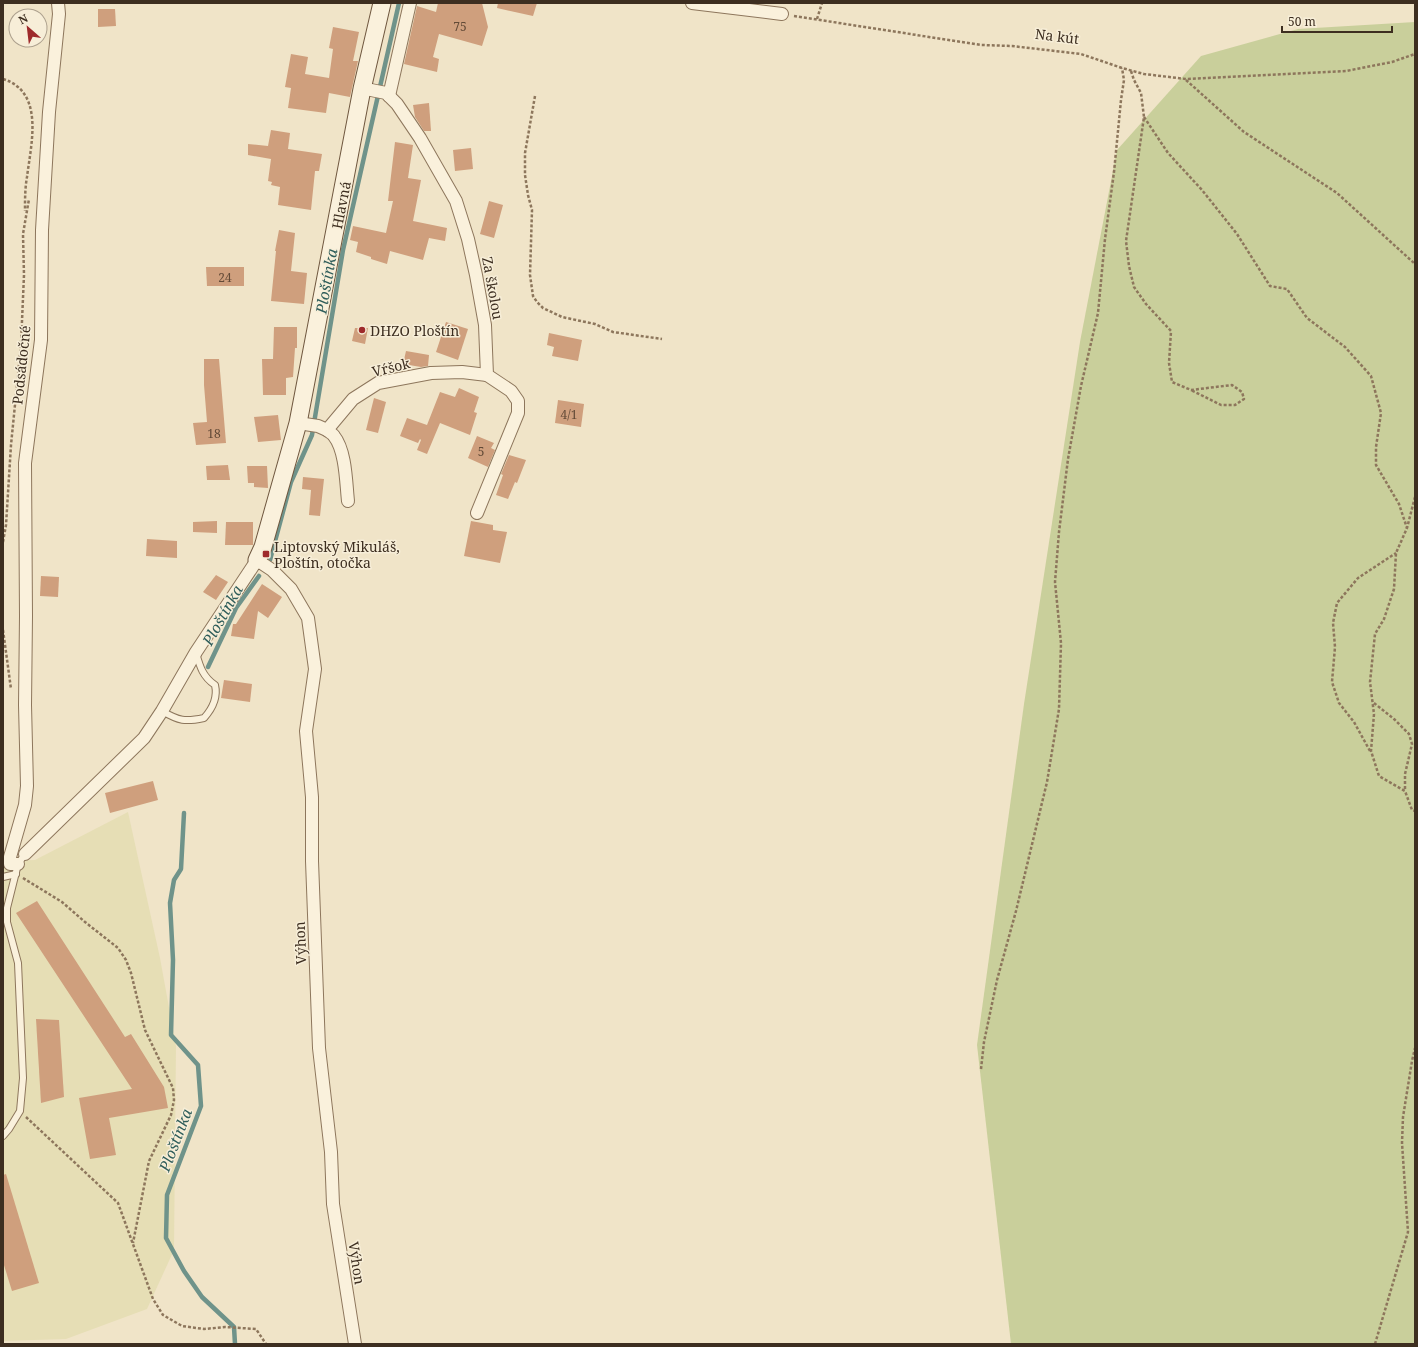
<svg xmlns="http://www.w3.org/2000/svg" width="1418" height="1347" viewBox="0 0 1418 1347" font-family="'Noto Serif',serif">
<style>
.farmland{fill:#e6deb5}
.green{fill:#c9cf9b}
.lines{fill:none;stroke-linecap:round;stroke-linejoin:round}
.stream{stroke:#6f938a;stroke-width:4.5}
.building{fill:#cf9f7d}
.lane-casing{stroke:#8d765c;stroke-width:8}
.street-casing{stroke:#8d765c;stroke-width:14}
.secondary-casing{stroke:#6f573f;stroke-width:19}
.path{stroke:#8d765c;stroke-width:2.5;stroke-dasharray:3 2;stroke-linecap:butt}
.lane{stroke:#faf1dc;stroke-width:6}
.street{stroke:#faf1dc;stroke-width:12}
.secondary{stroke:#faf1dc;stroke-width:17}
.poi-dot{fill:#9e2a2b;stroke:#f7eed8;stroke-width:1.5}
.labels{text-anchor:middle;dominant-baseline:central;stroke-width:3;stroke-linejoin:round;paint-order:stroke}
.number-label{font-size:12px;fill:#624a37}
.street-label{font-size:14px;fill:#3d2e20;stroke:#f7eed8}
.poi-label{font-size:14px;fill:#3d2e20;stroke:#f7eed8;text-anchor:start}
.water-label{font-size:15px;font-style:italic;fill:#2f5d5a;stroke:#f7eed8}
</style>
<rect width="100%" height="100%" fill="#f0e4c8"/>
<!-- farmland -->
<polygon class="farmland" points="128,812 160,958 176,1046 174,1250 147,1309 66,1339 3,1341 3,861 35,860"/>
<!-- green -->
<polygon class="green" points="1415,22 1415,1344 1011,1344 977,1045 1024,704 1080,342 1117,150 1201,56 1298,29"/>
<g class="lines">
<!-- stream -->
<g class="stream">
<polyline points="270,560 291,482 312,435 343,250 399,3"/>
<polyline points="208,667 236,608 259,576"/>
<polyline points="184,813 181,869 174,880 170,903 173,960 171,1035 198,1065 201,1106 167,1195 166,1238 184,1271 202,1297 234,1327 235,1344"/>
</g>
</g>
<!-- building -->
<g class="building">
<polygon points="438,3 482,3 488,27 482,46 439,34 433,57 439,59 437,72 404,64 417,6 436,12"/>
<polygon points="498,3 537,3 533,16 497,8"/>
<polygon points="98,9 115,9 116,26 98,27"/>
<polygon points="333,27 359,32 353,61 358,61 350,97 329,93 326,113 288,108 291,88 285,87 291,54 308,57 305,74 329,78 333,49 329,48"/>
<polygon points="429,103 431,131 424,131 415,117 413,105"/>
<polygon points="271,130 290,133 288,149 322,154 319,171 315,171 311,210 278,205 280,187 271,185 272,182 268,181 271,159 248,155 248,144 268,146"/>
<polygon points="395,142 413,145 408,178 421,180 413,221 447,228 445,241 429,238 423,260 390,251 387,264 371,259 371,257 356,252 358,242 350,240 353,226 386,233 393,201 388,201"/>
<polygon points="471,148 473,169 455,171 453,150"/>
<polygon points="489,201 503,205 494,238 480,234"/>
<polygon points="279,230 295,233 291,271 307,273 304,304 271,301 276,251 275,251"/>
<polygon points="206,267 244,267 244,286 207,286"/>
<polygon points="446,322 468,329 458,360 436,352"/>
<polygon points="274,327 297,327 297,348 295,348 293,377 286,378 286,395 263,395 262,359 273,359"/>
<polygon points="355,328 368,328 365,344 352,341"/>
<polygon points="549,333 582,340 578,361 552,356 554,347 547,345"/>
<polygon points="406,351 429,355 428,366 421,367 403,364"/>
<polygon points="204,359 219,359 226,443 196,445 193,423 207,422 204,385"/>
<polygon points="459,388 479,397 474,412 477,413 470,435 440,423 427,454 417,450 421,440 420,439 418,443 400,436 407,418 427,425 440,392 455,397"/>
<polygon points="374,398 386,402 378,433 366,430"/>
<polygon points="558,400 584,404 581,427 555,423"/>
<polygon points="278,415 281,440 258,442 254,417"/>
<polygon points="477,436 494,443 491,448 495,450 488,467 468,458"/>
<polygon points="509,455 526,460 517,483 515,482 508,499 496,495 503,475 501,474"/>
<polygon points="228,465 230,480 207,480 206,466"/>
<polygon points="247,466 267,466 268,488 254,487 254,483 248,483"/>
<polygon points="303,477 324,479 320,516 309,515 311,490 302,489"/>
<polygon points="217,521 217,533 193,532 193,522"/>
<polygon points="471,521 493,525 493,530 507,532 500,563 464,556"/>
<polygon points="226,522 253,522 253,545 225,545"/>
<polygon points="147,539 177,541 177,558 146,556"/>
<polygon points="216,575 228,582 216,600 203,592"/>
<polygon points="41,576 59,577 58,597 40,596"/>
<polygon points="262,584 282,597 268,618 258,611 254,639 231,636 233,624 236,624"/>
<polygon points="224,680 252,684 250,702 221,698"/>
<polygon points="153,781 158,800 110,813 105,793"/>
<polygon points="37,901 125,1037 131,1034 164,1087 168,1108 109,1118 116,1155 90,1159 79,1098 132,1089 16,913"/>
<polygon points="36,1019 59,1020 64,1097 41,1103"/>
<polygon points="6,1174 39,1283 12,1291 3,1262 3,1175"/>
</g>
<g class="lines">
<defs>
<g id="lane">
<path d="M162,711C179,721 185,722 204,718C213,708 218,698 215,685C203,677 200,667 196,653"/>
<polyline points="3,877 16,874"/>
<polyline points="3,1136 9,1129 20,1111 23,1078 18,963 7,922 7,908 18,864 25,854"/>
</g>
<g id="street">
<polyline points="692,3 782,14"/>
<polyline points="362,89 371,90 386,93 397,104 420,138 456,201 468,239 476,275 485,325 487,375 511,391 518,401 518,413 477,513"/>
<polyline points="389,96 410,3"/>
<polyline points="298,423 318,426 327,430 353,399 378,383 431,373 462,372 487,375"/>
<path d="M327,430C329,432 333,434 334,436C346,451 346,483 348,501"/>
<polyline points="25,854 144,738 162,711 196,652 257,560 272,570 291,589 308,618 315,669 306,731 312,797 312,861 319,1048 331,1152 333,1204 355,1344"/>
<polyline points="18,864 10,864 10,857 25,805 27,786 25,705 26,616 25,463 41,340 42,230 49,112 59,14 58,3"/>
</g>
<polyline id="secondary" points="257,560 263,547 298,423 362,89 382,3"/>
</defs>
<!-- lane casing -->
<use href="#lane" class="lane-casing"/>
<!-- street casing -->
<use href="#street" class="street-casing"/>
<!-- secondary casing -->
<use href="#secondary" class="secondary-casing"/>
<!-- path -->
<g class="path">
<polyline points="794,16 981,45 1012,46 1081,54 1122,68 1144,74 1186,79 1346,71 1392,62 1415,54"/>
<polyline points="817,19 822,3"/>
<polyline points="1131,71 1134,80 1141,93 1144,117 1126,241 1129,266 1134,287 1146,304 1171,331 1169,363 1172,382 1191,390 1232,385 1242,392 1244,399 1235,405 1221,405 1191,390"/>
<path d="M3,79C45,92 31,144 27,177C25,188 25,199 25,211"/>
<polyline points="1186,80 1244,132 1337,193 1415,264"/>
<polyline points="535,96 525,153 525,175 528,195 532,210 530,275 533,296 537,302 543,308 562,317 595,324 613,332 662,339"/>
<polyline points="1144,117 1168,153 1202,190 1237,234 1270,286 1287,289 1307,318 1345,347 1371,376 1381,413 1376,447 1376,465 1399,504 1407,528"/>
<polyline points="1415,497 1407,528 1396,553 1394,589 1384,619 1375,634 1370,682 1374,714 1371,751 1379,776 1405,791 1412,810 1415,811"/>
<polyline points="3,542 6,525 11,445 21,344 24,275 23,234 29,199"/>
<polyline points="3,630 11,689"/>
<polyline points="1374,703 1394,719 1409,734 1412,744 1405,774 1405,790"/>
<polyline points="1370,751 1354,722 1339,703 1332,682 1335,647 1333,623 1337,603 1358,578 1396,553"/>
<polyline points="23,878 62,902 85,922 118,948 126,960 131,973 145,1030 173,1088 174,1100 171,1115 149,1161 133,1243"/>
<polyline points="981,1069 984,1042 997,980 1016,911 1047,782 1059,709 1061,643 1055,582 1059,532 1068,459 1081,386 1098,313 1105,239 1114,172 1121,100 1124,80 1122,68"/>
<polyline points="26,1117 118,1203 153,1299 163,1315 182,1326 204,1329 225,1327 256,1329 266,1344"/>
<polyline points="1375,1344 1408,1232 1402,1143 1403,1117 1412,1061 1415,1048"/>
</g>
<!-- lane -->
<use href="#lane" class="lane"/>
<!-- street -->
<use href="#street" class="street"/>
<!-- secondary -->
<use href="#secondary" class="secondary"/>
</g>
<!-- markers -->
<g class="poi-dot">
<circle cx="362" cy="330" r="4"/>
<rect x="262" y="550" width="8" height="8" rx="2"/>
</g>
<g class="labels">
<!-- number labels -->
<g class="number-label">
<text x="460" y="26">75</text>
<text x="225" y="277">24</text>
<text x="569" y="414">4/1</text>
<text x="214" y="433">18</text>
<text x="481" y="451">5</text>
</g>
<!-- street labels -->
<g class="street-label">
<text transform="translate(1057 36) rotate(7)">Na kút</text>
<text transform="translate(341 205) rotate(-79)">Hlavná</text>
<text transform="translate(493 288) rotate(80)">Za školou</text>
<text transform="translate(21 365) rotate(-84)">Podsádočné</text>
<text transform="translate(391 367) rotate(-14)">Vŕšok</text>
<text transform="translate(300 943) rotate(-92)">Výhon</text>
<text transform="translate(357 1263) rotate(81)">Výhon</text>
</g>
<!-- poi labels -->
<g class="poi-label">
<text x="370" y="330">DHZO Ploštín</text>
<text x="274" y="546">Liptovský Mikuláš,<tspan x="274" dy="16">Ploštín, otočka</tspan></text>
</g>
<!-- water labels -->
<g class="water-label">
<text transform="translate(326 281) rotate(-80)">Ploštínka</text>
<text transform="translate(222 615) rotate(-61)">Ploštínka</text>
<text transform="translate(175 1140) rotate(-69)">Ploštínka</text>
</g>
</g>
<!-- border -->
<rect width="1418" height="1347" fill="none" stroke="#3d2e20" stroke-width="8"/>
<!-- north arrow -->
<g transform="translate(28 28) rotate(332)"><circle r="19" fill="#f7eed8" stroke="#ada18e"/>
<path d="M0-3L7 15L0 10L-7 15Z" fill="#9e2a2b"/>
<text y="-6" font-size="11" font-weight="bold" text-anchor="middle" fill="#3d2e20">N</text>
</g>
<!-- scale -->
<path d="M1282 26v6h110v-6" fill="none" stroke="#3d2e20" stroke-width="2"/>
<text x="1288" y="26" font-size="12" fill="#3d2e20" stroke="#f7eed8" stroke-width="3" paint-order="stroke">50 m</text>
</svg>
